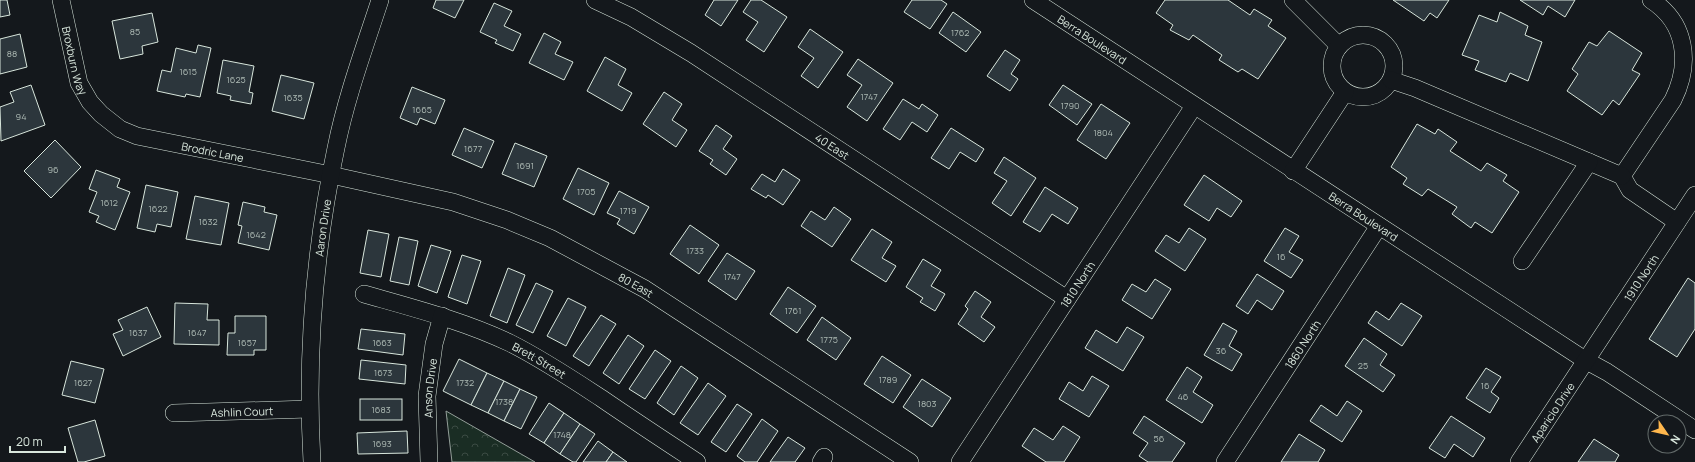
<svg xmlns="http://www.w3.org/2000/svg" width="1695" height="462" viewBox="0 0 1695 462" font-family="Manrope,sans-serif">
<style>
.forest{fill:url(#forest-crowns);stroke:#939e99}
.building{fill:#2c363c;stroke:#d8e6dc}
.lines{fill:none;stroke-linecap:round;stroke-linejoin:round}
.street-casing{stroke:#d8e6dc;stroke-width:18}
.street{stroke:#14181c;stroke-width:17}
.labels{text-anchor:middle;dominant-baseline:central;stroke-width:3;stroke-linejoin:round;paint-order:stroke}
.number-label{font-size:9px;fill:#adbab4}
.street-label{font-size:11px;fill:#d8e6dc;stroke:#14181c}
</style>
<defs>
<pattern id="forest-crowns" width="20" height="18" patternUnits="userSpaceOnUse"><rect width="20" height="18" fill="#1a2d24"/><path d="M2 6a3 3 0 1 1 6 0M12 15a3 3 0 1 1 6 0" fill="none" stroke="#3b4b43"/></pattern>
</defs>
<rect width="100%" height="100%" fill="#14181c"/>
<!-- forest -->
<polygon class="forest" points="446,411 535,462 452,462"/>
<!-- building -->
<g class="building">
<polygon points="0,0 7,0 10,15 0,17"/>
<polygon points="436,0 464,0 455,18 433,8"/>
<polygon points="714,0 738,0 721,26 705,15"/>
<polygon points="751,0 761,0 787,17 764,52 746,40 758,22 743,12"/>
<polygon points="912,0 941,0 947,4 930,29 904,12"/>
<polygon points="1165,0 1228,0 1250,15 1254,9 1272,20 1268,26 1286,38 1258,79 1242,69 1238,72 1219,60 1222,55 1193,35 1189,40 1170,30 1173,25 1156,13"/>
<polygon points="1393,0 1449,0 1437,18 1430,13 1424,21"/>
<polygon points="1520,0 1575,0 1565,17 1548,6 1543,15"/>
<polygon points="494,3 512,11 504,26 521,34 513,51 495,43 497,40 480,32"/>
<polygon points="953,12 981,32 966,52 939,33"/>
<polygon points="1500,12 1528,26 1525,35 1542,42 1528,81 1510,73 1506,82 1475,70 1479,61 1462,55 1479,15 1497,22"/>
<polygon points="152,13 158,42 142,46 143,54 120,59 112,21"/>
<polygon points="810,29 843,52 818,88 801,76 814,58 798,47"/>
<polygon points="1609,31 1642,53 1632,70 1640,74 1619,105 1613,100 1602,115 1567,91 1578,74 1572,69 1589,42 1597,46"/>
<polygon points="544,33 561,42 555,54 573,62 564,80 529,63"/>
<polygon points="20,34 27,67 0,74 0,39"/>
<polygon points="198,45 211,48 200,97 186,94 185,97 157,91 162,70 171,72 176,48 196,53"/>
<polygon points="1005,50 1020,60 1011,74 1018,79 1010,91 987,76"/>
<polygon points="605,57 626,69 618,85 632,93 622,111 587,91"/>
<polygon points="858,59 893,83 867,121 847,107 862,85 847,75"/>
<polygon points="223,60 254,66 249,92 253,93 251,104 230,100 231,96 217,93"/>
<polygon points="281,75 314,83 304,119 272,111"/>
<polygon points="31,85 45,125 1,141 0,107 14,102 10,92"/>
<polygon points="1063,85 1092,104 1077,125 1049,105"/>
<polygon points="412,87 445,100 435,124 420,118 417,125 400,118"/>
<polygon points="664,92 682,104 672,120 687,130 676,147 643,124"/>
<polygon points="903,99 919,109 922,104 938,115 927,132 912,122 900,140 883,129"/>
<polygon points="1101,104 1130,123 1106,159 1077,140"/>
<polygon points="1417,124 1435,134 1438,129 1457,142 1450,151 1481,171 1487,163 1507,175 1503,181 1519,192 1492,233 1475,222 1471,228 1452,214 1457,207 1428,189 1422,196 1403,184 1407,178 1391,167"/>
<polygon points="716,125 732,136 723,149 737,159 726,175 710,164 713,160 699,151"/>
<polygon points="464,128 494,141 482,168 452,155"/>
<polygon points="951,128 984,149 976,162 960,152 949,169 931,158"/>
<polygon points="55,140 81,167 51,198 24,171"/>
<polygon points="515,143 547,156 534,187 502,174"/>
<polygon points="1004,157 1036,178 1011,216 992,203 1007,181 994,173"/>
<polygon points="578,168 609,183 594,215 563,199"/>
<polygon points="783,169 800,180 783,205 768,195 766,198 751,189 762,174 775,182"/>
<polygon points="96,170 120,179 117,187 130,192 115,230 96,222 99,216 89,212 97,192 89,189"/>
<polygon points="1204,175 1242,201 1231,217 1217,208 1209,221 1184,205"/>
<polygon points="146,185 178,192 171,227 157,224 155,232 137,228"/>
<polygon points="1045,187 1078,208 1068,224 1052,214 1040,232 1023,222"/>
<polygon points="619,191 649,207 634,234 617,224 620,219 607,213"/>
<polygon points="195,196 229,203 221,245 186,239"/>
<polygon points="243,202 265,207 264,212 277,215 269,250 238,243 242,226 238,225"/>
<polygon points="834,207 851,219 832,247 801,226 811,211 825,220"/>
<polygon points="690,225 719,245 699,274 670,254"/>
<polygon points="1189,228 1206,239 1185,271 1155,251 1166,235 1179,243"/>
<polygon points="1285,228 1299,236 1289,252 1303,260 1291,278 1264,261"/>
<polygon points="872,229 892,242 882,258 896,266 886,282 851,260"/>
<polygon points="368,230 389,234 381,277 360,273"/>
<polygon points="399,237 418,241 409,285 390,281"/>
<polygon points="431,245 451,251 437,293 418,286"/>
<polygon points="727,253 755,271 736,300 708,281"/>
<polygon points="462,255 481,261 467,304 448,297"/>
<polygon points="923,259 941,270 931,286 945,294 935,311 920,302 923,298 906,287"/>
<polygon points="508,268 525,275 507,323 490,316"/>
<polygon points="1257,274 1284,291 1272,310 1257,300 1248,314 1236,306"/>
<polygon points="1688,278 1695,283 1695,329 1677,357 1649,339"/>
<polygon points="1155,279 1171,289 1152,319 1122,300 1132,284 1146,292"/>
<polygon points="536,283 553,291 533,333 516,325"/>
<polygon points="788,287 816,306 797,333 770,314"/>
<polygon points="975,291 991,302 981,317 995,327 984,342 958,324 968,309 965,306"/>
<polygon points="568,298 586,307 566,346 547,336"/>
<polygon points="175,303 208,304 207,320 219,320 219,345 174,344"/>
<polygon points="1401,303 1422,316 1402,346 1368,323 1376,311 1389,320"/>
<polygon points="147,307 161,337 123,356 113,334 123,330 118,320"/>
<polygon points="601,315 616,324 589,366 573,356"/>
<polygon points="235,316 266,316 266,350 254,350 254,355 227,355 228,333 235,333"/>
<polygon points="822,317 851,338 836,360 807,340"/>
<polygon points="1223,323 1237,331 1229,346 1242,354 1232,371 1204,355"/>
<polygon points="1127,327 1144,337 1123,371 1085,348 1096,330 1117,343"/>
<polygon points="361,329 405,334 403,355 358,349"/>
<polygon points="628,335 644,346 619,384 603,373"/>
<polygon points="1364,338 1387,354 1380,365 1395,375 1383,392 1345,366"/>
<polygon points="655,350 671,361 645,399 629,389"/>
<polygon points="882,356 911,375 893,403 864,384"/>
<polygon points="459,359 487,373 471,405 443,391"/>
<polygon points="361,360 406,365 405,384 359,379"/>
<polygon points="71,361 104,369 95,403 62,395"/>
<polygon points="681,366 698,378 674,415 657,403"/>
<polygon points="1187,367 1202,377 1193,392 1213,405 1202,423 1166,400"/>
<polygon points="1486,368 1501,377 1491,392 1499,398 1490,413 1466,398"/>
<polygon points="487,373 504,381 488,413 471,405"/>
<polygon points="1092,376 1109,386 1089,417 1059,399 1069,382 1083,391"/>
<polygon points="922,379 951,398 932,427 903,407"/>
<polygon points="504,381 520,389 504,421 488,413"/>
<polygon points="708,383 726,396 698,435 680,423"/>
<polygon points="520,389 537,397 521,429 504,421"/>
<rect x="360" y="399" width="42" height="21"/>
<polygon points="1347,401 1362,411 1342,442 1310,421 1321,405 1337,416"/>
<polygon points="549,403 564,413 544,443 529,434"/>
<polygon points="737,404 752,414 726,452 711,442"/>
<polygon points="564,413 580,424 560,454 544,443"/>
<polygon points="1144,416 1185,443 1172,462 1148,462 1139,456 1148,443 1133,433"/>
<polygon points="1451,416 1485,438 1473,457 1454,444 1445,458 1429,448"/>
<polygon points="762,419 778,431 757,462 745,462 737,456"/>
<polygon points="95,420 105,456 84,462 78,462 68,428"/>
<polygon points="580,424 595,434 576,462 573,462 560,454"/>
<polygon points="1063,426 1080,437 1064,462 1046,462 1022,446 1034,428 1053,440"/>
<polygon points="407,431 408,453 358,454 357,433"/>
<polygon points="1299,434 1325,450 1318,462 1281,462"/>
<polygon points="788,437 805,448 795,462 770,462"/>
<polygon points="1594,439 1619,455 1615,462 1578,462"/>
<polygon points="598,441 613,452 606,462 583,462"/>
<polygon points="613,452 627,462 606,462"/>
</g>
<g class="lines">
<defs>
<g id="street">
<path id="s1" d="M61,0L79,83L90,102L101,114L120,129L137,136L331,175L453,202L507,220L550,238L645,289L910,462"/>
<path id="s2" d="M595,0L631,17L691,53L1067,299"/>
<path id="s3" d="M1033,0L1585,360L1607,372L1695,430"/>
<polyline points="1293,0 1339,46"/>
<path d="M1651,0C1687,23 1691,64 1673,100L1622,176L1630,190L1677,222"/>
<circle cx="1363" cy="66" r="31"/>
<polyline points="1391,80 1415,88 1622,176"/>
<polyline points="1293,171 1345,92"/>
<polyline points="1522,261 1589,162"/>
<path id="s4" d="M364,294C413,308 464,321 510,343C542,359 572,379 601,398C633,420 665,441 697,462"/>
<path id="s5" d="M174,413L309,409"/>
<path id="s6" d="M312,462C306,357 314,252 336,148C346,98 364,49 380,0"/>
<path id="s7" d="M429,462L427,396L434,344L442,316"/>
<polyline points="821,462 824,457"/>
<path id="s8" d="M960,462L1194,106"/>
<path id="s9" d="M1225,462L1379,226"/>
<path id="s10" d="M1519,462L1695,195"/>
</g>
</defs>
<!-- street casing -->
<use href="#street" class="street-casing"/>
<!-- street -->
<use href="#street" class="street"/>
</g>
<g class="labels">
<!-- number labels -->
<g class="number-label">
<text x="135" y="31">85</text>
<text x="960" y="32">1762</text>
<text x="12" y="53">88</text>
<text x="188" y="71">1615</text>
<text x="236" y="79">1625</text>
<text x="869" y="96">1747</text>
<text x="293" y="97">1635</text>
<text x="1070" y="105">1790</text>
<text x="422" y="109">1665</text>
<text x="21" y="116">94</text>
<text x="1103" y="132">1804</text>
<text x="473" y="148">1677</text>
<text x="525" y="165">1691</text>
<text x="53" y="169">96</text>
<text x="586" y="191">1705</text>
<text x="109" y="202">1612</text>
<text x="158" y="208">1622</text>
<text x="628" y="210">1719</text>
<text x="208" y="221">1632</text>
<text x="256" y="234">1642</text>
<text x="695" y="250">1733</text>
<text x="1281" y="256">16</text>
<text x="732" y="276">1747</text>
<text x="793" y="310">1761</text>
<text x="138" y="332">1637</text>
<text x="197" y="332">1647</text>
<text x="829" y="339">1775</text>
<text x="247" y="342">1657</text>
<text x="382" y="342">1663</text>
<text x="1221" y="350">36</text>
<text x="1363" y="365">25</text>
<text x="383" y="372">1673</text>
<text x="888" y="379">1789</text>
<text x="83" y="382">1627</text>
<text x="465" y="382">1732</text>
<text x="1485" y="385">16</text>
<text x="1183" y="396">46</text>
<text x="504" y="401">1738</text>
<text x="927" y="403">1803</text>
<text x="381" y="409">1683</text>
<text x="562" y="434">1748</text>
<text x="1159" y="438">56</text>
<text x="382" y="443">1693</text>
</g>
<!-- street labels -->
<g class="street-label">
<text stroke="none"><textPath href="#s3" startOffset="71">Berra Boulevard</textPath></text>
<text stroke="none"><textPath href="#s1" startOffset="62">Broxburn Way</textPath></text>
<text stroke="none"><textPath href="#s2" startOffset="279">40 East</textPath></text>
<text stroke="none"><textPath href="#s1" startOffset="243">Brodric Lane</textPath></text>
<text stroke="none"><textPath href="#s3" startOffset="395">Berra Boulevard</textPath></text>
<text stroke="none"><textPath href="#s6" startOffset="235">Aaron Drive</textPath></text>
<text stroke="none"><textPath href="#s10" startOffset="221">1910 North</textPath></text>
<text stroke="none"><textPath href="#s1" startOffset="690">80 East</textPath></text>
<text stroke="none"><textPath href="#s8" startOffset="213">1810 North</textPath></text>
<text stroke="none"><textPath href="#s9" startOffset="141">1860 North</textPath></text>
<text stroke="none"><textPath href="#s4" startOffset="188">Brett Street</textPath></text>
<text stroke="none"><textPath href="#s7" startOffset="74">Anson Drive</textPath></text>
<text stroke="none"><textPath href="#s5" startOffset="68">Ashlin Court</textPath></text>
<text stroke="none"><textPath href="#s10" startOffset="60">Aparicio Drive</textPath></text>
</g>
</g>
<!-- north arrow -->
<g transform="translate(1667 434) rotate(124)"><circle r="19" fill="#14181c" stroke="#626a69"/>
<path d="M0-3L7 15L0 10L-7 15Z" fill="#ffb74d"/>
<text y="-6" font-size="11" font-weight="bold" text-anchor="middle" fill="#d8e6dc">N</text>
</g>
<!-- scale -->
<path d="M10 446v6h55v-6" fill="none" stroke="#d8e6dc" stroke-width="2"/>
<text x="16" y="446" font-size="12" fill="#d8e6dc" stroke="#14181c" stroke-width="3" paint-order="stroke">20 m</text>
</svg>
